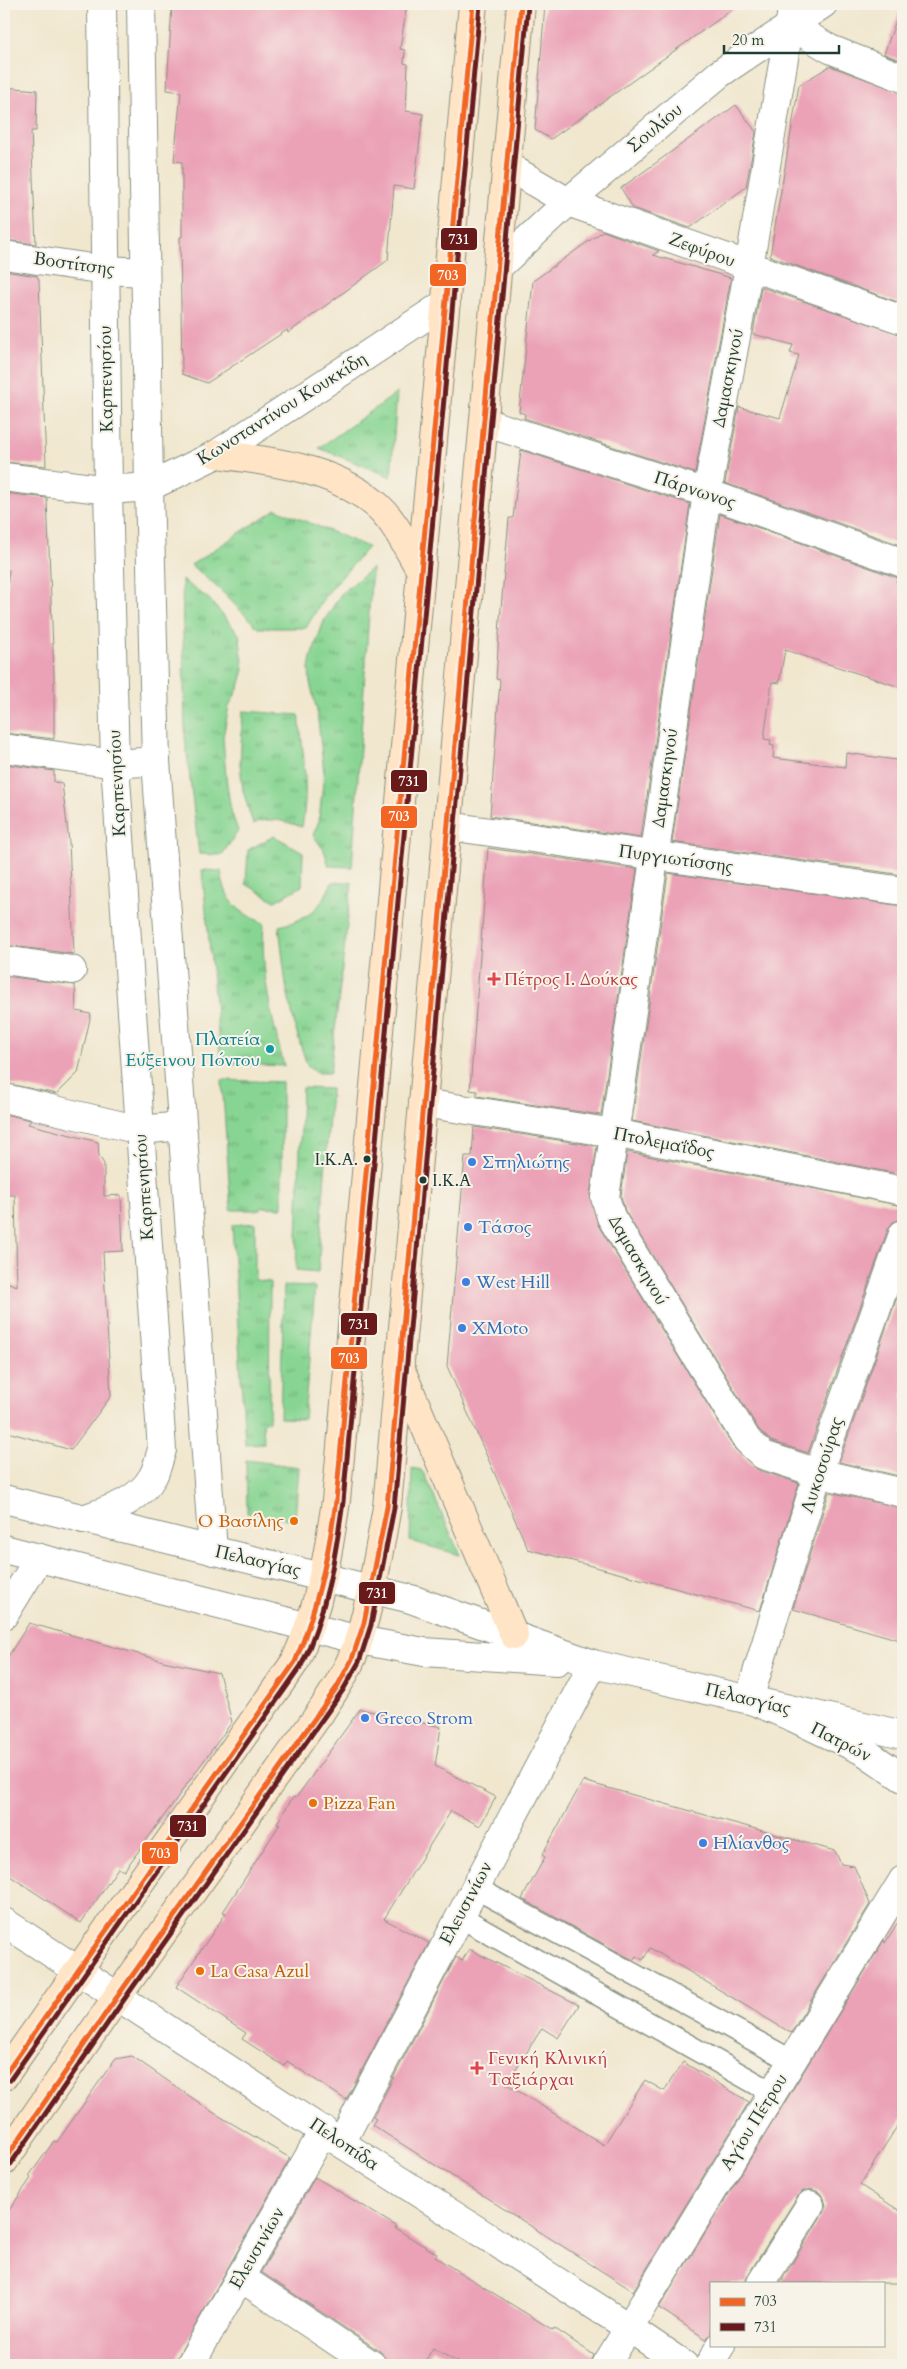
<svg xmlns="http://www.w3.org/2000/svg" width="907" height="2369" viewBox="0 0 907 2369" font-family="Cardo,serif">
<style>
.grass{fill:url(#grass-tufts);stroke:#548964}
.building{fill:#eba2b7}
.lines{fill:none;stroke-linecap:round;stroke-linejoin:round}
.service-casing{stroke:#889282;stroke-width:24}
.minor-casing{stroke:#889282;stroke-width:30}
.tertiary-casing{stroke:#889282;stroke-width:30}
.secondary-casing{stroke:#889282;stroke-width:30}
.service{stroke:#fff;stroke-width:21}
.minor{stroke:#fff;stroke-width:28}
.tertiary{stroke:#fff;stroke-width:28}
.secondary{stroke:#ffe4c6;stroke-width:28}
.bus-1-casing{stroke:#f7f3e8;stroke-width:9}
.bus-2-casing{stroke:#f7f3e8;stroke-width:9}
.bus-1{stroke:#f26522;stroke-width:5}
.bus-2{stroke:#681a1a;stroke-width:5}
.health-dot{fill:#e0444e;stroke:#f7f3e8;stroke-width:2}
.culture-dot{fill:#0f9aa8;stroke:#f7f3e8;stroke-width:2}
.bus-dot{fill:#1f3d34;stroke:#f7f3e8;stroke-width:2}
.shop-dot{fill:#3f7fe0;stroke:#f7f3e8;stroke-width:2}
.food-dot{fill:#e8710a;stroke:#f7f3e8;stroke-width:2}
.labels{text-anchor:middle;dominant-baseline:central;stroke-width:4;stroke-linejoin:round;paint-order:stroke}
.bus-label{font-size:17px;fill:#1f3d34;stroke:#f7f3e8;text-anchor:end}
.street-label{font-size:18px;fill:#1f3d34;stroke:#f7f3e8}
.health-label{font-size:18px;fill:#be3a42;stroke:#f7f3e8;text-anchor:start}
.culture-label{font-size:18px;fill:#0d838f;stroke:#f7f3e8;text-anchor:end}
.shop-label{font-size:18px;fill:#366cbe;stroke:#f7f3e8;text-anchor:start}
.food-label{font-size:18px;fill:#c56008;stroke:#f7f3e8;text-anchor:start}
.line-badge{stroke:#f7f3e8;stroke-width:2}
.badge-label{font-size:14px;text-anchor:middle;font-weight:bold;fill:#fff}
</style>
<defs>
<pattern id="grass-tufts" width="24" height="20" patternUnits="userSpaceOnUse" patternTransform="scale(1.25)"><rect width="24" height="20" fill="#88d593"/><path d="M3 7l-1-3M5 7V3M7 7l1-3M15 17l-1-3M17 17v-4M19 17l1-3" fill="none" stroke="#6fae79"/></pattern>
</defs>
<rect width="100%" height="100%" fill="#f7f3e8"/>
<filter id="ink" filterUnits="userSpaceOnUse"><feTurbulence type="fractalNoise" baseFrequency=".02" numOctaves="2"/><feDisplacementMap in="SourceGraphic" scale="10" xChannelSelector="R" yChannelSelector="G"/><feConvolveMatrix kernelMatrix="1 2 1 2 8 2 1 2 1" color-interpolation-filters="sRGB"/></filter>
<filter id="wash" filterUnits="userSpaceOnUse"><feTurbulence type="fractalNoise" baseFrequency=".0096" numOctaves="4" result="noise"/><feDisplacementMap in="SourceGraphic" scale="20" xChannelSelector="R" yChannelSelector="G"/><feGaussianBlur stdDeviation="1.12" result="paint"/><feColorMatrix in="noise" values="0 0 0 0 0 0 0 0 0 0 0 0 0 0 0 0 0 1.4 0 .05"/><feComposite in="paint" operator="in"/></filter>
<g filter="url(#wash)">
<rect width="100%" height="100%" fill="#f1e7cf"/>
<!-- grass -->
<g class="grass">
<polygon points="397,393 391,477 319,448"/>
<polygon points="276,509 368,547 325,596 306,628 258,628 218,588 191,565"/>
<polygon points="372,568 352,867 329,866 324,850 313,835 319,821 324,773 317,711 310,682 309,669 311,657 324,621 341,594"/>
<polygon points="182,580 209,599 239,634 244,669 239,687 229,706 223,737 226,778 231,811 238,831 222,855 199,854 185,737"/>
<path d="M243,711L299,715C303,753 309,789 302,827C284,821 270,816 253,824L243,791L240,764Z"/>
<polygon points="274,836 303,852 302,886 275,901 246,884 248,850"/>
<path d="M202,870L221,871C225,901 237,912 264,923C260,972 272,1018 284,1066L221,1063Z"/>
<path d="M332,882H352L330,1073H318L308,1067L305,1059L295,1027L286,985L279,926C309,919 320,910 332,882Z"/>
<polygon points="222,1080 282,1082 282,1208 262,1207 259,1210 231,1210"/>
<polygon points="302,1088 331,1089 318,1272 296,1270"/>
<polygon points="255,1223 255,1280 270,1282 269,1421 263,1423 264,1443 245,1444 232,1225"/>
<polygon points="284,1286 315,1287 304,1419 280,1418"/>
<polygon points="246,1460 299,1467 295,1520 247,1513"/>
<polygon points="412,1468 421,1470 424,1474 460,1555 410,1541"/>
</g>
<g id="blocks">
<!-- building -->
<g class="building">
<polygon points="172,4 407,4 400,49 405,50 404,63 408,64 406,111 423,114 414,189 394,186 388,260 288,333 287,330 207,383 182,374 180,237 182,237 182,162 174,161 181,92 167,90"/>
<polygon points="545,4 740,4 551,139 535,130"/>
<polygon points="899,12 903,12 903,61 884,54"/>
<polygon points="830,66 903,93 903,304 770,256 799,85"/>
<polygon points="4,87 37,90 36,131 31,131 36,244 4,240"/>
<polygon points="736,105 756,132 746,187 690,228 633,208 621,188"/>
<polygon points="603,231 659,251 653,255 731,278 695,473 524,418 525,414 519,412 533,281"/>
<polygon points="4,271 37,276 39,280 46,466 4,462"/>
<polygon points="761,287 903,335 903,546 725,483 739,407 780,418 799,355 790,353 793,345 753,334"/>
<polygon points="521,450 690,504 641,838 490,816 500,680 496,679 500,619 509,518 513,518"/>
<polygon points="4,493 47,498 54,675 54,739 4,733 4,620 9,570 4,570"/>
<polygon points="720,514 898,578 896,582 903,584 903,688 785,650 779,683 772,682 764,739 771,740 770,745 774,746 773,758 845,767 846,753 903,761 903,875 672,842"/>
<polygon points="4,764 54,771 54,782 62,783 69,842 74,954 4,945"/>
<polygon points="488,848 637,869 601,1115 477,1096 477,1091 470,1090"/>
<polygon points="668,873 903,906 903,1175 632,1121"/>
<polygon points="4,976 75,985 76,1011 91,1014 78,1073 57,1094 4,1083"/>
<polygon points="4,1114 31,1120 28,1124 98,1142 99,1156 104,1164 104,1196 121,1195 123,1251 103,1252 111,1396 71,1450 4,1431 4,1281 17,1286 15,1195 4,1195"/>
<polygon points="474,1127 597,1146 590,1195 598,1225 734,1448 758,1470 799,1483 760,1611 528,1549 447,1366 465,1156 472,1156"/>
<polygon points="627,1152 903,1206 903,1219 893,1222 888,1229 808,1453 771,1441 759,1430 625,1211 621,1196"/>
<polygon points="903,1280 903,1477 839,1462"/>
<polygon points="829,1492 903,1508 903,1641 793,1609"/>
<polygon points="29,1623 163,1661 219,1673 232,1722 124,1871 118,1868 81,1923 4,1872 4,1663"/>
<polygon points="360,1709 441,1727 435,1766 496,1797 480,1826 451,1811 384,1919 429,1943 346,2100 287,2061 284,2066 242,2039 246,2033 176,1987 226,1913 223,1912 280,1824 277,1823 293,1797 296,1798"/>
<polygon points="583,1781 835,1851 841,1864 854,1866 870,1904 791,2033 650,1948 643,1960 636,1956 633,1960 522,1899 545,1857 542,1855"/>
<polygon points="903,1914 903,2117 860,2185 903,2213 903,2283 780,2283 823,2213 826,2206 824,2198 819,2192 811,2189 803,2191 797,2197 748,2275 745,2283 711,2283 711,2334 706,2339 659,2308 884,1940 885,1943"/>
<polygon points="469,1949 579,2005 558,2038 542,2028 507,2084 604,2145 645,2080 664,2091 683,2062 749,2102 633,2291 372,2125 376,2119 373,2117 456,1957 462,1961"/>
<polygon points="132,2056 211,2111 290,2158 173,2365 4,2365 4,2218 31,2178 29,2176 54,2141 57,2142 115,2059"/>
<polygon points="315,2177 396,2226 395,2228 437,2254 435,2257 553,2330 554,2328 594,2355 590,2365 462,2365 433,2348 423,2365 395,2365 386,2360 381,2352 261,2272"/>
</g>
</g>
</g>
<g filter="url(#ink)">
<use href="#blocks" fill-opacity="0" stroke="#889282" stroke-width="1"/>
<g class="lines">
<defs>
<g id="service">
<polyline points="474,1887 792,2061"/>
<polyline points="459,1916 773,2093"/>
</g>
<g id="minor">
<polyline points="141,4 149,487 156,761 213,1551"/>
<polyline points="793,4 749,267 707,493 605,1197 611,1217 747,1440 763,1455 818,1473 903,1493"/>
<polyline points="790,25 830,49 903,78"/>
<polyline points="507,166 568,202 903,320"/>
<polyline points="4,255 105,270 145,272"/>
<polyline points="498,267 568,202 719,74 823,4"/>
<polyline points="484,422 707,493 903,563"/>
<polyline points="4,477 108,490 149,487 217,454 446,303"/>
<polyline points="4,748 115,764 156,761"/>
<polyline points="448,826 903,891"/>
<polyline points="4,960 72,970"/>
<polyline points="4,1098 140,1130 182,1126"/>
<polyline points="423,1103 614,1133 903,1191"/>
<polyline points="903,1234 818,1473 749,1699 792,1717 865,1752 903,1778"/>
<path d="M83,1519C109,1510 139,1502 153,1476C157,1469 159,1458 162,1450L115,764L108,490L102,4"/>
<polyline points="4,1615 39,1558"/>
<polyline points="4,1922 341,2143 628,2327 684,2365"/>
<polyline points="341,2143 593,1664"/>
<polyline points="240,2277 372,2365"/>
<polyline points="761,2283 810,2205"/>
<polyline points="190,2365 324,2130"/>
<polyline points="606,2365 903,1880"/>
<polyline points="709,2365 721,2345"/>
</g>
<g id="tertiary">
<polyline points="4,1499 411,1599 593,1664 903,1735"/>
<polyline points="4,1549 359,1640 424,1652 557,1661"/>
</g>
<g id="secondary">
<path d="M217,454C269,461 329,467 373,502C394,518 407,548 421,571"/>
<polyline points="401,1370 514,1635"/>
<path d="M4,2076L295,1662C320,1606 327,1561 336,1501L473,4"/>
<path d="M4,2161L117,1997L320,1713C335,1690 351,1666 359,1639C372,1596 379,1551 387,1507L521,4"/>
</g>
</defs>
<!-- service casing -->
<use href="#service" class="service-casing"/>
<!-- minor casing -->
<use href="#minor" class="minor-casing"/>
<!-- tertiary casing -->
<use href="#tertiary" class="tertiary-casing"/>
<!-- secondary casing -->
<use href="#secondary" class="secondary-casing"/>
<!-- service -->
<use href="#service" class="service"/>
<!-- minor -->
<use href="#minor" class="minor"/>
<!-- tertiary -->
<use href="#tertiary" class="tertiary"/>
<!-- secondary -->
<use href="#secondary" class="secondary"/>
<defs>
<g id="bus-1">
<path d="M4,2076L295,1662C317,1610 328,1557 336,1501L473,4"/>
<polyline points="4,2161 117,1997 337,1687 352,1659 364,1623 387,1507 521,4"/>
</g>
<g id="bus-2">
<path d="M10,2080L301,1666C326,1615 335,1558 343,1502L480,5"/>
<polyline points="10,2165 123,2001 343,1690 359,1662 371,1625 394,1508 528,5"/>
</g>
</defs>
<!-- bus-1 casing -->
<use href="#bus-1" class="bus-1-casing"/>
<!-- bus-2 casing -->
<use href="#bus-2" class="bus-2-casing"/>
<!-- bus-1 -->
<use href="#bus-1" class="bus-1"/>
<!-- bus-2 -->
<use href="#bus-2" class="bus-2"/>
</g>
</g>
<!-- markers -->
<g class="health-dot">
<path d="M491.5 971.5h5v5h5v5h-5v5h-5v-5h-5v-5h5z"/>
<path d="M474.5 2060.5h5v5h5v5h-5v5h-5v-5h-5v-5h5z"/>
</g>
<circle class="culture-dot" cx="270" cy="1049" r="5"/>
<g class="bus-dot">
<circle cx="367" cy="1159" r="4.5"/>
<circle cx="423" cy="1180" r="4.5"/>
</g>
<g class="shop-dot">
<circle cx="472" cy="1162" r="5"/>
<circle cx="468" cy="1227" r="5"/>
<circle cx="466" cy="1282" r="5"/>
<circle cx="462" cy="1328" r="5"/>
<circle cx="365" cy="1718" r="5"/>
<circle cx="703" cy="1843" r="5"/>
</g>
<g class="food-dot">
<circle cx="294" cy="1521" r="5"/>
<circle cx="313" cy="1803" r="5"/>
<circle cx="200" cy="1971" r="5"/>
</g>
<g class="labels">
<!-- bus labels -->
<g class="bus-label">
<text x="358" y="1159">Ι.Κ.Α.</text>
<text x="432" y="1180" text-anchor="start">Ι.Κ.Α</text>
</g>
<!-- street labels -->
<g class="street-label">
<text transform="translate(655 128) rotate(-40)">Σουλίου</text>
<text transform="translate(702 250) rotate(20)">Ζεφύρου</text>
<text transform="translate(74 264) rotate(8)">Βοστίτσης</text>
<text transform="translate(728 378) rotate(-79)">Δαμασκηνού</text>
<text transform="translate(106 379) rotate(-91)">Καρπενησίου</text>
<text transform="translate(282 409) rotate(-32)">Κωνσταντίνου Κουκκίδη</text>
<text transform="translate(695 490) rotate(18)">Πάρνωνος</text>
<text transform="translate(665 778) rotate(-82)">Δαμασκηνού</text>
<text transform="translate(117 783) rotate(-93)">Καρπενησίου</text>
<text transform="translate(676 859) rotate(8)">Πυργιωτίσσης</text>
<text transform="translate(664 1143) rotate(11)">Πτολεμαΐδος</text>
<text transform="translate(144 1187) rotate(-94)">Καρπενησίου</text>
<text transform="translate(638 1260) rotate(60)">Δαμασκηνού</text>
<text transform="translate(822 1465) rotate(-72)">Λυκοσούρας</text>
<text transform="translate(258 1561) rotate(13)">Πελασγίας</text>
<text transform="translate(748 1699) rotate(13)">Πελασγίας</text>
<text transform="translate(841 1742) rotate(27)">Πατρών</text>
<text transform="translate(466 1903) rotate(-62)">Ελευσινίων</text>
<text transform="translate(754 2122) rotate(-58)">Αγίου Πέτρου</text>
<text transform="translate(344 2144) rotate(34)">Πελοπίδα</text>
<text transform="translate(257 2248) rotate(-60)">Ελευσινίων</text>
</g>
<!-- health labels -->
<g class="health-label">
<text x="504" y="979">Πέτρος Ι. Δούκας</text>
<text x="488" y="2058">Γενική Κλινική<tspan x="488" dy="21">Ταξιάρχαι</tspan></text>
</g>
<!-- culture labels -->
<g class="culture-label">
<text x="260" y="1039">Πλατεία<tspan x="260" dy="21">Εύξεινου Πόντου</tspan></text>
</g>
<!-- shop labels -->
<g class="shop-label">
<text x="482" y="1162">Σπηλιώτης</text>
<text x="478" y="1227">Τάσος</text>
<text x="476" y="1282">West Hill</text>
<text x="472" y="1328">XMoto</text>
<text x="375" y="1718">Greco Strom</text>
<text x="713" y="1843">Ηλίανθος</text>
</g>
<!-- food labels -->
<g class="food-label">
<text x="284" y="1521" text-anchor="end">Ο Βασίλης</text>
<text x="323" y="1803">Pizza Fan</text>
<text x="210" y="1971">La Casa Azul</text>
</g>
</g>
<g class="line-badge">
<rect x="440" y="227" width="38" height="24" rx="5" fill="#681a1a"/>
<rect x="429" y="263" width="38" height="24" rx="5" fill="#f26522"/>
<rect x="390" y="769" width="38" height="24" rx="5" fill="#681a1a"/>
<rect x="380" y="805" width="38" height="24" rx="5" fill="#f26522"/>
<rect x="340" y="1312" width="38" height="24" rx="5" fill="#681a1a"/>
<rect x="330" y="1346" width="38" height="24" rx="5" fill="#f26522"/>
<rect x="358" y="1581" width="38" height="24" rx="5" fill="#681a1a"/>
<rect x="169" y="1814" width="38" height="24" rx="5" fill="#681a1a"/>
<rect x="141" y="1841" width="38" height="24" rx="5" fill="#f26522"/>
</g>
<g class="badge-label">
<text x="459" y="244">731</text>
<text x="448" y="280">703</text>
<text x="409" y="786">731</text>
<text x="399" y="821">703</text>
<text x="359" y="1329">731</text>
<text x="349" y="1363">703</text>
<text x="377" y="1598">731</text>
<text x="188" y="1831">731</text>
<text x="160" y="1858">703</text>
</g>
<!-- margin -->
<rect width="907" height="2369" fill="none" stroke="#f7f3e8" stroke-width="20"/>
<!-- legend -->
<rect x="710" y="2282" width="175" height="65" fill="#f7f3e8" stroke="#a1aaa0"/>
<rect x="720" y="2298" width="25" height="8" fill="#f26522" stroke="#a1aaa0"/>
<text x="754" y="2306" font-size="15" fill="#1f3d34">703</text>
<rect x="720" y="2323" width="25" height="8" fill="#681a1a" stroke="#a1aaa0"/>
<text x="754" y="2332" font-size="15" fill="#1f3d34">731</text>
<!-- scale -->
<path d="M724 45v8h115v-8" fill="none" stroke="#1f3d34" stroke-width="2.5"/>
<text x="732" y="45" font-size="15" fill="#1f3d34" stroke="#f7f3e8" stroke-width="4" paint-order="stroke">20 m</text>
</svg>
